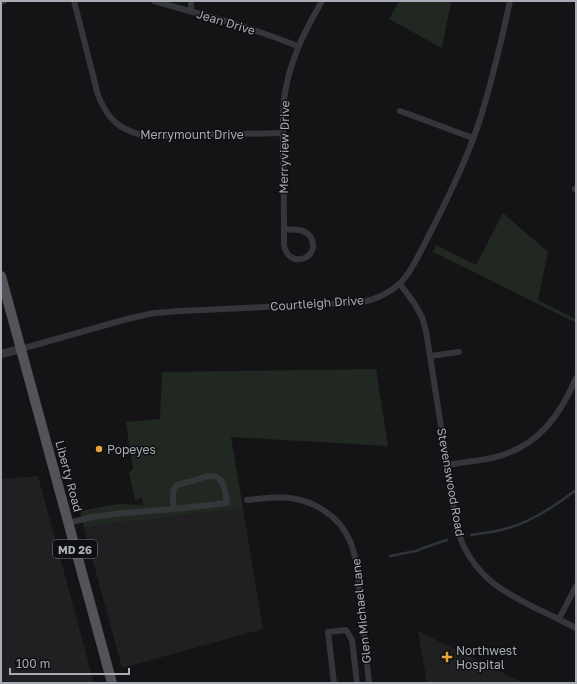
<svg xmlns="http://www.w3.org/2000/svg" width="577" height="684" viewBox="0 0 577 684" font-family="'Golos Text',sans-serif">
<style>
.built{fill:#202023}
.green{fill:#212821}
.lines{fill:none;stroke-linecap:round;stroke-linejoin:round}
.stream{stroke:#2d353b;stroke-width:2.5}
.minor{stroke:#35363a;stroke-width:6}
.tertiary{stroke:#35363a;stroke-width:8}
.primary{stroke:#525459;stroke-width:10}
.poi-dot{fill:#e5a53d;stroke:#0f0f11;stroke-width:1.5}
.labels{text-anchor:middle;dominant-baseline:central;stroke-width:3;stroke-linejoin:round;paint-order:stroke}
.shield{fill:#0f0f11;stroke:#797d84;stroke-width:1}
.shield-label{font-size:11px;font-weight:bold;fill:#a7acb5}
.street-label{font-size:12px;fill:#a7acb5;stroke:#0f0f11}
.poi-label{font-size:12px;fill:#a7acb5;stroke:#0f0f11;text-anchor:start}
</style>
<rect width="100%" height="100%" fill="#141416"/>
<!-- built -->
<g class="built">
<polygon points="38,476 94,683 1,683 1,479"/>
<polygon points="243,508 263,629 122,668 84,528 119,522 144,521 175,516"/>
<polygon points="418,631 524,683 427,683"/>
</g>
<!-- green -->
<g class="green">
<polygon points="399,1 451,1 442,48 389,19"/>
<polygon points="503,213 548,252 538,300 576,319 576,323 433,252 436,245 476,265"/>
<polygon points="376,369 388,446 231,437 243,508 175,516 144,521 119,522 84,528 80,511 117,504 143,505 142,498 135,500 129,473 133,469 126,422 160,419 162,372"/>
</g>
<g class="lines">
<!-- stream -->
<g class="stream">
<path d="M471,535C483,533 496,532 508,528C533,521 556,505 576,490"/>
<polyline points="390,556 416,551 426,547 447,540"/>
</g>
<!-- minor -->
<g class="minor">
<path d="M74,1L98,95C108,120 119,130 146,136L283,133"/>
<polyline points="154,1 236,24 271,36 298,46"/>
<polyline points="191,1 191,11"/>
<polyline points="1,2 4,1"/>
<polyline points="400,111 473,138"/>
<polyline points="575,189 576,189"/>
<path d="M284,229C290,230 298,229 303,231C307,233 311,236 312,240C319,260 287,269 284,244C284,214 284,184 283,155C283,137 282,118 284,100C288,64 304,32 322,1"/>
<path d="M400,284L414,303L422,317L426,331L454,509C456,521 458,534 463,545C480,579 502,591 535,608C549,614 562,621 576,628"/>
<path d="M21,349L127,319L154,313L180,311L348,303C354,302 360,302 366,301C377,299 390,292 398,285C411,274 422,248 430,233C450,194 469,155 482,113C493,76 502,39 510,1"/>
<polyline points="430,356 459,352"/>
<path d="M447,465C463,462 480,461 496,457C538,446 560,416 576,378"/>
<path d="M247,500C261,499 276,496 290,498C314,501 339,516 349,539C353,547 355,556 357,565L369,683"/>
<path d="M68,523L92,517L115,514L174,509L227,503C225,493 225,475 211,476C205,476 198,479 193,481C187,482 179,483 175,487C171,493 174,503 174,509"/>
<polyline points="559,619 576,586"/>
<polyline points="334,683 328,632 346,630 352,640 357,683"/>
</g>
<!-- tertiary -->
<polyline class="tertiary" points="1,354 21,349"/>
<!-- primary -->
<polyline class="primary" points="1,276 112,683"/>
</g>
<!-- markers -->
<g class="poi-dot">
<circle cx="99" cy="449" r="4"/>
<path d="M445 651h4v4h4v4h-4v4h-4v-4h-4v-4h4z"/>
</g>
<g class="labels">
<!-- shield labels -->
<rect class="shield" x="53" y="540" width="44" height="18" rx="3"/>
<g class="shield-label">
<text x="75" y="549">MD 26</text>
</g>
<!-- street labels -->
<g class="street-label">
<text transform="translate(226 22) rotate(17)">Jean Drive</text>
<text x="192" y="134">Merrymount Drive</text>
<text transform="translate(284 147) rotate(-89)">Merryview Drive</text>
<text transform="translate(317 303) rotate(-4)">Courtleigh Drive</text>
<text transform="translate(69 476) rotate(75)">Liberty Road</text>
<text transform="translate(451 482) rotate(80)">Stevenswood Road</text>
<text transform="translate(361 611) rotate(-96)">Glen Michael Lane</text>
</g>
<!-- poi labels -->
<g class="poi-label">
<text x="107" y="449">Popeyes</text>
<text x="456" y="650">Northwest<tspan x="456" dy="14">Hospital</tspan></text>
</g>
</g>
<!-- border -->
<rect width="577" height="684" fill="none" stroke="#a7acb5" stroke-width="4"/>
<!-- scale -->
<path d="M10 668v6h119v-6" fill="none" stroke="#a7acb5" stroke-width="2"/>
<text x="16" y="668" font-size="12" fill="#a7acb5" stroke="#0f0f11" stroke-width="3" paint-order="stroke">100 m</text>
</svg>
